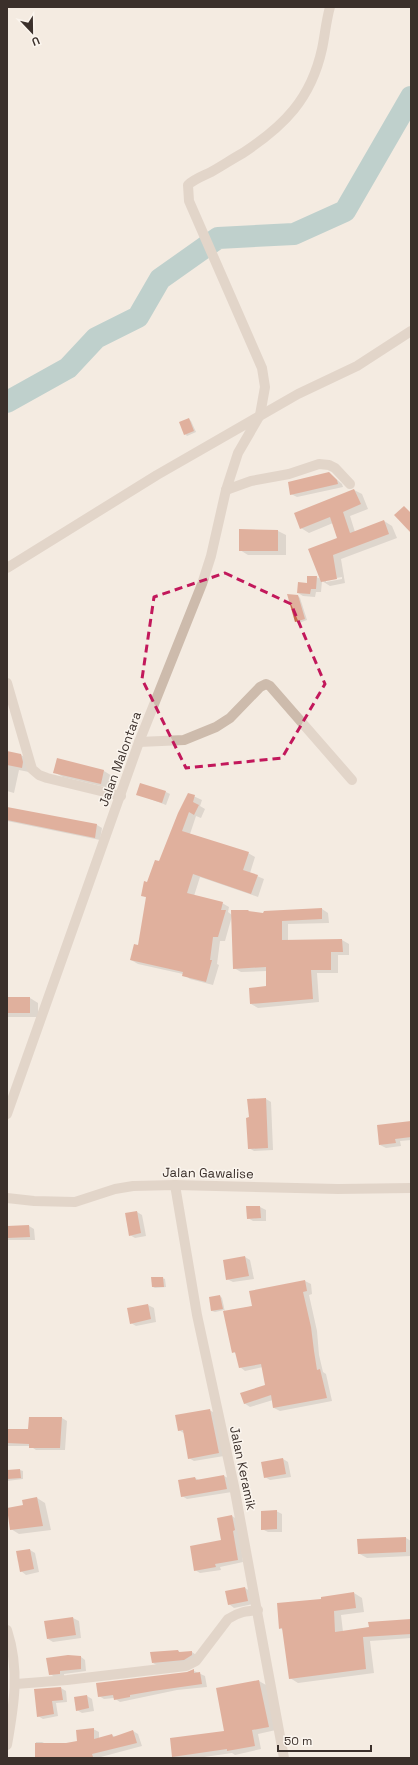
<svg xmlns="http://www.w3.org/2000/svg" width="418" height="1765" viewBox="0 0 418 1765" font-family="'Space Grotesk',sans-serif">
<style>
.shadow{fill:#0003;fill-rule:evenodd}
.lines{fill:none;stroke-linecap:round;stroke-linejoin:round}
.river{stroke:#7fb0b2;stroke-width:22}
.building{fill:#c8694b}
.minor{stroke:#cdbbac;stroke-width:10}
.tertiary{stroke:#cdbbac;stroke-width:10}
.marked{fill:none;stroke:#c2185b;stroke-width:3;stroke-dasharray:8 5;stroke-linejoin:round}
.labels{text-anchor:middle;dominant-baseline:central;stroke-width:3;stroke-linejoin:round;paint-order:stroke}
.street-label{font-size:13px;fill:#3b302b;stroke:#fbf5ee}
</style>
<rect width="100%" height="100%" fill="#f4ebe1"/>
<!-- shadow -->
<g class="shadow">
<polygon points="189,419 191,421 196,432 187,436 185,434"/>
<polygon points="329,473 342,484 343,487 297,497 291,494"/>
<path d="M354,490L362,494L368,509L350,516L355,532L384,521L392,526L397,538L341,559L345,583L330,586L322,581L321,592H316L315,597L303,596L298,593L316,577L321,579L338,539L333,523L309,533L301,528ZM342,577V579L326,582V580Z"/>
<polygon points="240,530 278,531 286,535 286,555 248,555 240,550"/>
<polygon points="298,596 300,598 307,620 299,623 296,621"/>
<polygon points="7,752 21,755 28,759 29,772 19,770 14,793 7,791"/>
<polygon points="58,759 104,771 112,776 109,788 63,777 54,772"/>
<polygon points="166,792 170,794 166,805 137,794"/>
<polygon points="189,794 202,800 200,806 205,809 201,818 196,816 190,834 248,853 255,857 250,873 264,879 258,897 200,877 194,896 222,903 229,907 228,912 232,915 248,911 253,913 264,914 322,909 328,913 329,923 288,924 288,941 342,940 349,944 349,955 338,955 338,973 317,973 319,1002 258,1008 251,1004 267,987 267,971 241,972 234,968 232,916 225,941 220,941 217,964 219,965 213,985 190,979 183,974 138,964 131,960 139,946 147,898 142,895 160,863"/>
<polygon points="7,808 97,825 102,828 100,840 7,821"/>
<polygon points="7,998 30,998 38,1003 38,1017 7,1017"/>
<polygon points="266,1099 271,1102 273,1150 254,1151 249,1148 250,1118"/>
<polygon points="411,1122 411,1140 400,1141 401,1146 386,1148 380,1145"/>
<polygon points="247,1207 260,1207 266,1210 266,1221 253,1221 248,1218"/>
<polygon points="137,1212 142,1215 146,1236 135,1238 130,1235"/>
<polygon points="7,1225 10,1227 29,1226 34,1229 35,1240 7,1240"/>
<polygon points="245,1257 250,1260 254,1279 233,1282 227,1279"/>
<polygon points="162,1278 165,1279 166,1287 155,1288 153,1287"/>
<polygon points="305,1281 311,1284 312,1294 309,1295 317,1331 319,1355 323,1372 326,1374 332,1401 280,1411 274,1408 273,1400 250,1407 244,1403 266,1386 263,1367 245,1371 240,1367 237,1354 233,1352 224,1310 215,1312 212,1311 220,1296 222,1298 225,1312 253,1306"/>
<polygon points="148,1305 154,1308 156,1322 136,1326 131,1323"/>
<polygon points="209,1410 215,1413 224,1456 194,1461 189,1458 185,1434 179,1430"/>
<polygon points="62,1418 67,1421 65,1450 36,1450 30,1446 7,1446 7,1430 29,1430"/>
<polygon points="283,1459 288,1462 291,1477 270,1480 265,1477"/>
<polygon points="20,1470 23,1471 23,1479 7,1481 7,1471"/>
<polygon points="224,1476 230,1479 232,1492 187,1499 182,1496 195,1478 199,1480"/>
<polygon points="37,1498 45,1503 51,1530 19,1534 11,1529 24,1506"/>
<polygon points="276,1511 282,1514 282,1532 268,1532 262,1529"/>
<polygon points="232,1516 238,1520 243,1562 220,1567 221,1570 200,1573 195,1570 223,1541"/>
<polygon points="406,1538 411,1541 411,1556 367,1558 358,1553"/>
<polygon points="30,1550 35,1553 39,1572 26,1575 21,1571"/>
<polygon points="245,1588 250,1591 253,1604 234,1608 229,1604"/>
<polygon points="354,1593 362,1598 364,1612 341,1615 343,1632 411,1620 411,1638 370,1641 374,1673 298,1683 290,1678 283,1630 280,1628 322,1600"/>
<polygon points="73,1618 79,1621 81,1638 53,1642 48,1639"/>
<polygon points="178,1651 182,1653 192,1652 196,1655 189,1662 158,1666 153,1663"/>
<polygon points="81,1657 85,1660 86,1671 64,1674 64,1676 55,1677 50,1674"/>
<polygon points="194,1671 205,1676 207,1687 177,1690 120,1702 114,1698 104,1699 99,1696"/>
<polygon points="259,1681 266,1685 276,1730 258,1734 261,1749 235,1755 232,1753 197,1758 176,1758 173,1756 225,1731"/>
<polygon points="61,1688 66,1691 67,1702 56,1703 58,1716 43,1719 38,1716 35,1690"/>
<polygon points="87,1696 92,1699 94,1711 82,1713 77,1710"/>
<polygon points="93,1729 99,1732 99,1739 112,1735 115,1737 133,1731 138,1734 142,1746 97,1758 36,1758 36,1742 42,1742 46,1744 66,1744 78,1742"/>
</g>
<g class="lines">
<!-- river -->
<polyline class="river" points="7,402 68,368 96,338 138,317 160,279 218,238 294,234 345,211 411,97"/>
</g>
<!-- building -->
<g class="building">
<polygon points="189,418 194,431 184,435 179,422"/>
<polygon points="329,472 337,480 338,484 290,495 288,482"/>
<polygon points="354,489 361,504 343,512 350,533 384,520 389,534 333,555 337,579 321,582 308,549 337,538 330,517 300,529 294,513"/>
<polygon points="404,506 411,513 411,533 394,515"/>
<polygon points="239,529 278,530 278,551 239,551"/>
<polygon points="307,576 317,576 316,589 311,589 310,594 297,593 298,582 307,583"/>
<polygon points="287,594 298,595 305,619 295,622"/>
<polygon points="7,751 21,754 23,762 22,768 7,765"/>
<polygon points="57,758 104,770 101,784 53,773"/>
<polygon points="140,783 166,791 162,803 136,795"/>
<polygon points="188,793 195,795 193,802 199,805 194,815 189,812 182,831 249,852 243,870 258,875 251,894 193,874 187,893 223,902 221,910 226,910 218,937 213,937 210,960 212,960 206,982 182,976 183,972 130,960 134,944 138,945 146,897 141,896 144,881 147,882 155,860 159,861 178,813"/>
<polygon points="7,807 97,824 95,838 7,820"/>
<polygon points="322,908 322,919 282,921 282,940 342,939 343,952 331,952 331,970 311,970 313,999 250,1004 249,988 266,986 266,967 233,969 231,910 249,910 248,911 263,913 264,911"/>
<rect x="7" y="997" width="23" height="16"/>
<polygon points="266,1098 268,1148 248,1149 246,1118 249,1117 247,1099"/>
<polygon points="411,1121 411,1137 395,1139 396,1143 379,1145 377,1125"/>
<polygon points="246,1206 260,1206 261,1218 247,1219"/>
<polygon points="137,1211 141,1233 129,1236 125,1213"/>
<polygon points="29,1225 30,1237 7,1238 7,1226"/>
<polygon points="245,1256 249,1276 226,1280 223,1260"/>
<polygon points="151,1277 163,1277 164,1287 152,1287"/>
<polygon points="305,1280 307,1291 303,1292 311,1327 314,1351 317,1370 320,1369 327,1398 273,1408 271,1395 244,1404 240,1393 265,1385 261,1364 239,1368 235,1352 232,1353 223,1311 252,1306 249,1291"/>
<polygon points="220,1295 223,1309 211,1311 209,1297"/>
<polygon points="148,1304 151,1319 130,1324 127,1308"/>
<polygon points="210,1409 219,1453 188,1459 183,1430 178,1431 175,1415"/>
<polygon points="29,1417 62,1417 60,1448 29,1448 29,1444 7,1443 7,1429 28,1429"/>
<polygon points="283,1458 286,1474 264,1478 261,1462"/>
<polygon points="20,1469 21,1478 7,1479 7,1470"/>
<polygon points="224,1475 227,1489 181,1497 178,1480 195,1477 196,1480"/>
<polygon points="37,1497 43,1526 10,1530 7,1508 23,1505 22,1500"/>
<polygon points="277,1510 277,1529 261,1530 261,1511"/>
<polygon points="232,1515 235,1530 233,1531 238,1560 215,1564 216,1567 194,1571 190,1546 221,1540 217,1518"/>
<polygon points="406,1537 406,1552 358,1554 357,1539"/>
<polygon points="30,1549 34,1569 20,1572 16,1551"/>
<polygon points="245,1587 248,1601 228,1605 225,1591"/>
<polygon points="354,1592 356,1608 334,1611 335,1632 369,1627 368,1622 411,1619 411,1634 363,1637 366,1669 289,1679 282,1628 279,1629 277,1603 321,1599 321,1597"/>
<polygon points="73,1617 76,1635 47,1639 44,1621"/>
<polygon points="178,1650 179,1652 192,1651 192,1655 184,1660 152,1663 150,1652"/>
<polygon points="68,1655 81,1656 81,1669 60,1671 60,1674 49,1675 46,1658"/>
<polygon points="194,1669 194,1673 200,1672 202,1684 153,1691 130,1695 130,1697 114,1700 113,1695 98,1697 96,1683 187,1672"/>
<polygon points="259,1680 269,1727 252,1730 255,1746 227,1751 227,1749 172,1757 170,1738 224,1731 216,1688"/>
<polygon points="61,1687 63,1700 52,1701 54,1714 37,1717 34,1689"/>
<polygon points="87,1695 89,1708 76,1711 74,1697"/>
<polygon points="94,1728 94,1739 112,1734 113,1737 133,1730 137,1743 92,1754 93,1757 87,1758 35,1757 35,1743 66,1743 77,1741 76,1730"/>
</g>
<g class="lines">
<!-- minor -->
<g class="minor">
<polyline points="226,490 251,481 289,474 319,464 329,465 335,468 350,484"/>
<polyline points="7,568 157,475 298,394 357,366 411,331"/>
<polyline points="7,683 32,769 39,775 47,778 121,796"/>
<polyline points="139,742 184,740 216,727 230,718 260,687 266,684 270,686 352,780"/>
<path d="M7,1114L139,742L202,584L211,556L226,490L238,453L260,415L265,387L262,368L189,201L188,185C194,179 203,176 211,172C222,166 232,159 243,153C284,126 311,99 322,49C325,35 326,21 330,7"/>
<polyline points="175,1185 338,1189 411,1188"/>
<path d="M7,1630C20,1670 14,1705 7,1745"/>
<path d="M16,1684L67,1680L186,1666L196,1661L228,1619C238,1612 247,1611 258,1610"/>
</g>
<!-- tertiary -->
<polyline class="tertiary" points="7,1198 34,1201 75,1202 115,1189 133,1186 175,1185 197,1315 234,1486 284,1758"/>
</g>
<!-- marked area -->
<path d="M0 0H418V1765H0ZM225,573L291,604L325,684L282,758L186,768L142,679L154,597Z" fill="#f4ebe1" fill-opacity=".55" fill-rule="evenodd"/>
<path class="marked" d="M225,573L291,604L325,684L282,758L186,768L142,679L154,597Z"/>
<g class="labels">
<!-- street labels -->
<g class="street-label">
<text transform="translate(120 759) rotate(-70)">Jalan Malontara</text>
<text transform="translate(208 1173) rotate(1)">Jalan Gawalise</text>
<text transform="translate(243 1468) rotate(78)">Jalan Keramik</text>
</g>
</g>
<!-- border -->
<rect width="418" height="1765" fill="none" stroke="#3b302b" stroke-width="16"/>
<!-- north arrow -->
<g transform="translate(32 32) rotate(158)" stroke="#fbf5ee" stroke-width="3" paint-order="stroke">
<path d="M0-3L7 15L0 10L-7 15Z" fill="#3b302b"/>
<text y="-6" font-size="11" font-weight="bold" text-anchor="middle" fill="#3b302b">U</text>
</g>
<!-- scale -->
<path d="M278 1745v6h93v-6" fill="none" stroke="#3b302b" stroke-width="2"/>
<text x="284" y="1745" font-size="12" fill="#3b302b" stroke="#fbf5ee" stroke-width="3" paint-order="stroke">50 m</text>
</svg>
